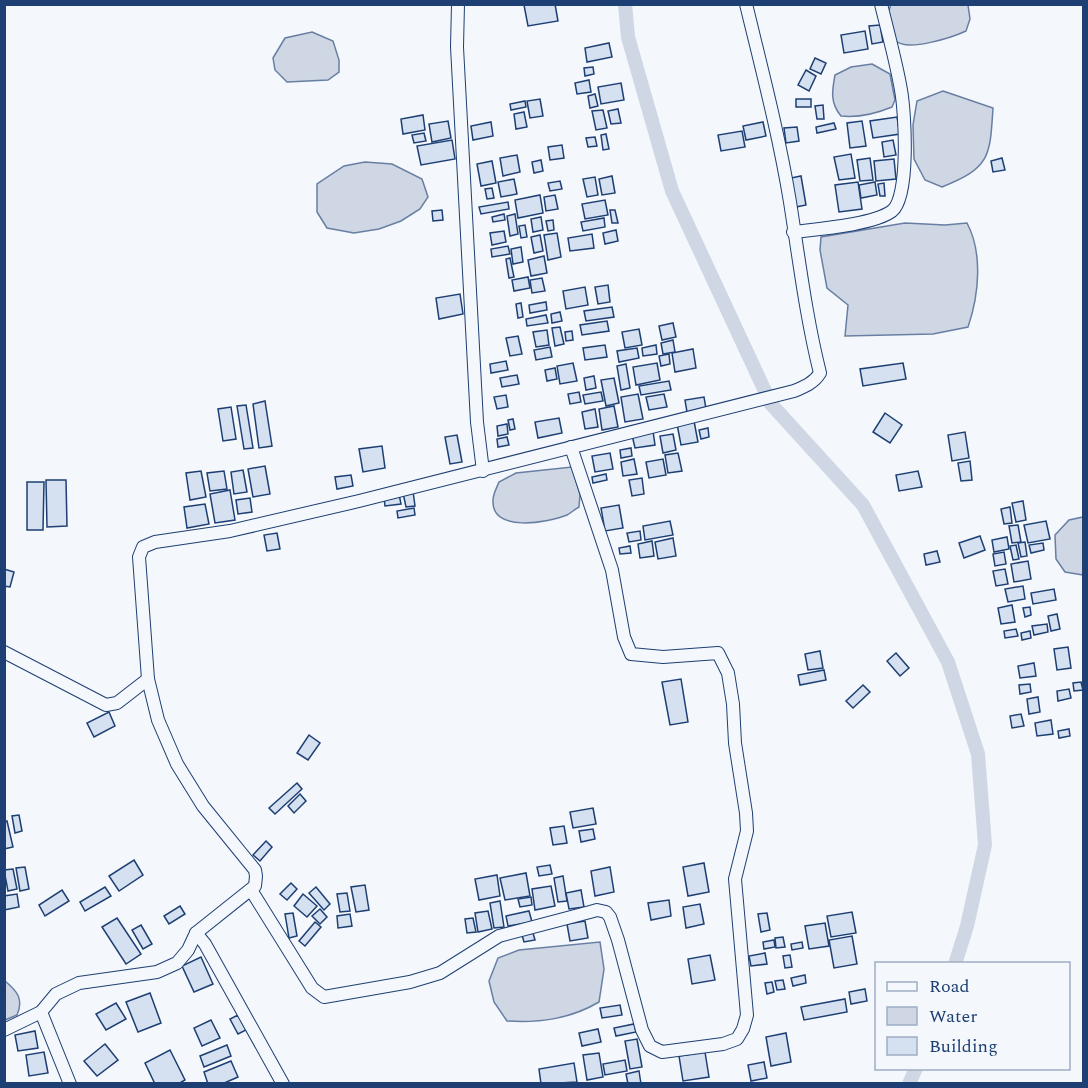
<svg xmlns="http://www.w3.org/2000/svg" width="1088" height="1088" viewBox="0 0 1088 1088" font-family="Spectral,serif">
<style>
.water{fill:#cfd7e4;stroke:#687fa3;stroke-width:1.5}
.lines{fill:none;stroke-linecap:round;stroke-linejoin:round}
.canal{stroke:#cfd7e4;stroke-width:14}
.building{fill:#d5e0f0;stroke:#1d3f73;stroke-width:1.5}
.minor-casing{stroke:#1d3f73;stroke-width:14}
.minor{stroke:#f4f7fb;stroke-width:12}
</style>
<rect width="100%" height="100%" fill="#f4f7fb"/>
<!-- water -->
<g class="water">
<path d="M891,4L968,5L970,19L966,31C953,37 908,52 896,41C892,38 891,33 890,28C888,21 888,11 891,4Z"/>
<polygon points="312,32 333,41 339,60 339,72 328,80 287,82 275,70 273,58 285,38"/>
<path d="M872,64L890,74L895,100L892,107C875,114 859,118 841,116C830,103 832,91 835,75L851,67Z"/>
<path d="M943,91L993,108C990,157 990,168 942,187L925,180L914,159L913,125L917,101Z"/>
<polygon points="365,162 392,164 422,179 428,197 420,209 401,221 379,229 354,233 327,228 317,212 317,184 344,166"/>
<path d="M905,223L945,225L967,223C983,253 979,295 968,327L933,334L845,336L848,305L827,288L820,250L821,237Z"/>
<path d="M572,467L580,494L579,507C575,509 571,513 567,515C549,522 491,534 493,500C493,494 497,487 499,482L516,473Z"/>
<polygon points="1083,517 1084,575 1083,575 1065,572 1056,559 1055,535 1069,520"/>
<path d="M600,942L604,969L599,1002C570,1019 540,1023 507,1021L494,1002L489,981L498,958L519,950Z"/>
<path d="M5,981C17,991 24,999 17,1015L5,1020Z"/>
</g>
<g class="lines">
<!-- canal -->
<g class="canal">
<polyline points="625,4 628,37 672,191 771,404 863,505 948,662 978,754 985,845 967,926 955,964"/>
<polyline points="909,1084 916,1068"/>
</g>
</g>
<!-- building -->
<g class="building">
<polygon points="530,4 555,4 558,21 528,26 524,5"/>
<polygon points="880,25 883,42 872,44 869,26"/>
<polygon points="865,31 868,49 844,53 841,35"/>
<polygon points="609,43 612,57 587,62 585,48"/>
<polygon points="815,58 826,63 821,74 810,69"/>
<polygon points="593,67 594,74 585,76 584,68"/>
<polygon points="806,70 816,76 809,91 798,85"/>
<polygon points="589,80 591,92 577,94 575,83"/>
<polygon points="621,83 624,100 601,104 598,87"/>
<polygon points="595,94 598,106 590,108 588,96"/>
<polygon points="540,99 543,116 530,118 527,101"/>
<rect x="796" y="99" width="15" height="8"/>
<polygon points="525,101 526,107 511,110 510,104"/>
<polygon points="823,105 824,119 817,119 815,106"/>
<polygon points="618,109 621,123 611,124 608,111"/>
<polygon points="603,110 607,128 596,130 592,111"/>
<polygon points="524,112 527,127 516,129 514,114"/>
<polygon points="423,115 425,130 403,134 401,119"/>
<polygon points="897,117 900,134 873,138 870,121"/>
<polygon points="448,121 451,138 432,142 429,124"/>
<polygon points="862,121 866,146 850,148 847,123"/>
<polygon points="491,122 493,136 473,140 471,126"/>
<polygon points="763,122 766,136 746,140 743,126"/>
<polygon points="834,123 836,129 817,133 816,127"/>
<polygon points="797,127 799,141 786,143 784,128"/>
<polygon points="742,131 745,147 721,151 718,135"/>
<polygon points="424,133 426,141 414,143 412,135"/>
<polygon points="606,134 609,149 603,150 601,135"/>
<polygon points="595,137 597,146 588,147 586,138"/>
<polygon points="452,140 455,159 421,165 417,146"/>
<polygon points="893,140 896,155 884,157 882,142"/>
<polygon points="562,145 564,158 550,160 548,147"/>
<polygon points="851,154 855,178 839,180 834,157"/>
<polygon points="517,155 520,172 503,176 500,158"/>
<polygon points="870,158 873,180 860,181 857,160"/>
<polygon points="1002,158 1005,170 993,172 991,161"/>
<polygon points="894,159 896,179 876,181 874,161"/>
<polygon points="541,160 543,171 534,173 532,162"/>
<polygon points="492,161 496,183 481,186 477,164"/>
<polygon points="612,176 615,193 602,195 599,179"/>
<polygon points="801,176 806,205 796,207 791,178"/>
<polygon points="595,177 598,195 587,197 583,179"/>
<polygon points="514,179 517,194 501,197 498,182"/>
<polygon points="560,181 562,189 550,191 548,183"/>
<polygon points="858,182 862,209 839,212 835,185"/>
<polygon points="875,182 877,195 861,198 859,185"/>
<polygon points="884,183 885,196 880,196 878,184"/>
<polygon points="492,188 494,198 487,199 485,189"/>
<polygon points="540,195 543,213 518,218 515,200"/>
<polygon points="555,195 558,209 546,211 544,197"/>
<polygon points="605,200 608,215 585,219 582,204"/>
<polygon points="508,202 509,209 481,214 479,207"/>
<polygon points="442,210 443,220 433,221 432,211"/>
<polygon points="610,210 615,210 618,223 612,223"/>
<polygon points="504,214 505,220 493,222 492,217"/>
<polygon points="515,214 518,234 510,236 507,216"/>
<polygon points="541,217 543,230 533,232 531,219"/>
<polygon points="604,218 605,227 583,231 581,222"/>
<polygon points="553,220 554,230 548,231 546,221"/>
<polygon points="525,225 527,237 521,238 519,226"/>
<polygon points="616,230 618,241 605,244 603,233"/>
<polygon points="504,231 506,242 492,245 490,233"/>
<polygon points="557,233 561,257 548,260 544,235"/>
<polygon points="592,234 594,248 570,251 568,238"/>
<polygon points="540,235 543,251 534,253 531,237"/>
<polygon points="508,246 510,254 492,257 491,249"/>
<polygon points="521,247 523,262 513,264 511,249"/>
<polygon points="544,256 547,273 531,276 528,260"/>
<polygon points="510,258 514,277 509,278 506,259"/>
<polygon points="528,277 530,288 514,291 512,280"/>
<polygon points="542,278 545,291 532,293 530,280"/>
<polygon points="608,285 610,302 598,304 595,287"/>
<polygon points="585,287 588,305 566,309 563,291"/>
<polygon points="460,294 463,314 439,319 436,298"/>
<polygon points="546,302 547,310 530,313 529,305"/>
<polygon points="521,303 523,317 518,318 516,304"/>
<polygon points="612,307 614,317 586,321 584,311"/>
<polygon points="560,312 562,321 552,323 551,314"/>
<polygon points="546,315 548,323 527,326 526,319"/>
<polygon points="607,321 609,331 582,335 580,325"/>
<polygon points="673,323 676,337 662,340 659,326"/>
<polygon points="560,327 564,344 555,346 552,328"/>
<polygon points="639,329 642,345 625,348 622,332"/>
<polygon points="547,330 549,345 536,347 533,332"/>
<polygon points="572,331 573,340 566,341 565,332"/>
<polygon points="518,336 522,354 510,356 506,338"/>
<polygon points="673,340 675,352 663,354 661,343"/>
<polygon points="605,345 607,357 585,360 583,348"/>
<polygon points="656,345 657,354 643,356 642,348"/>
<polygon points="550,347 552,357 536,360 534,350"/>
<polygon points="637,348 639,358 619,362 617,351"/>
<polygon points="693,349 696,368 675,372 672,353"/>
<polygon points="669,354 670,364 661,366 659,356"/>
<polygon points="506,361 508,370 491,373 490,364"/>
<polygon points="573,363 577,381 560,384 557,366"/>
<polygon points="657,363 660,380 636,385 633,367"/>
<polygon points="903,363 906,379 863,386 860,369"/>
<polygon points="626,364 630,388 621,390 617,366"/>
<polygon points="555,368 557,379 547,381 545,370"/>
<polygon points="517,375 519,384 502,387 500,378"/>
<polygon points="594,376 596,388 586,390 584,378"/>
<polygon points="614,378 619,403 606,406 601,380"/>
<polygon points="669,381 671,390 641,395 639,386"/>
<polygon points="579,392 581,402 570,404 568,394"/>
<polygon points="601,392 603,401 585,404 583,395"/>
<polygon points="638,394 643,419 625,422 621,397"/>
<polygon points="664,394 667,407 649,410 646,397"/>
<polygon points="506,395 508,407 497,409 494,397"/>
<polygon points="704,397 706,409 687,412 685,400"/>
<polygon points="265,401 272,446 259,448 253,404"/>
<polygon points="246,405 253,448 244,449 237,406"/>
<polygon points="614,406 618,427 602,430 599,409"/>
<polygon points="231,407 236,439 223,441 218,409"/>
<polygon points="595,409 598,427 585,429 582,412"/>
<polygon points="885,413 902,425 890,443 873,432"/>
<polygon points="559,418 562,433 538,438 535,422"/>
<polygon points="513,419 515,429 510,430 508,420"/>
<polygon points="694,421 698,442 681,445 677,424"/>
<polygon points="507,424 508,434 498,436 497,426"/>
<polygon points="708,428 709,437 701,439 699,430"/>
<polygon points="653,431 655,445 635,448 632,435"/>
<polygon points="965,432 969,458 952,461 948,435"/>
<polygon points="673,434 676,450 663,453 660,436"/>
<polygon points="457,435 462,462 450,464 445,437"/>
<polygon points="507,437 509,445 498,447 497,439"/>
<polygon points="382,446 385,468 363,472 359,449"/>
<polygon points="631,448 632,456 621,458 620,450"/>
<polygon points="610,453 613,469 595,472 592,456"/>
<polygon points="678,453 682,471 668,473 665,455"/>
<polygon points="634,459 637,474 623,476 621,462"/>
<polygon points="663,459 666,475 649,478 646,462"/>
<polygon points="970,461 972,480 961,481 958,463"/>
<polygon points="265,466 270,494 253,497 248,469"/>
<polygon points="243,470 247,492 234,494 231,472"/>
<polygon points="201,471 206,497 190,500 186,473"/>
<polygon points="224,471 227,489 210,491 207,473"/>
<polygon points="918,471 922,487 899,491 896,475"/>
<polygon points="606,474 607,480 593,483 592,477"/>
<polygon points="351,475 353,486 337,489 335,477"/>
<polygon points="642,478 644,494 632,496 629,480"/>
<polygon points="46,480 66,480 67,526 47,527"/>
<polygon points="27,482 44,482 43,530 27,530"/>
<polygon points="230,490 235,520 215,523 210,494"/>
<polygon points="413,491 415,506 406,507 403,493"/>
<polygon points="399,494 401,504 385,506 384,497"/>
<polygon points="250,498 252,512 238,514 236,500"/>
<polygon points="1023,501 1026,520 1016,522 1012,503"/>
<polygon points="205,504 209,524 187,528 184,507"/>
<polygon points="619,505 623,528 605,531 601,508"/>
<polygon points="1010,507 1012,523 1004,524 1001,509"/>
<polygon points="414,508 415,515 398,518 397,511"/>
<polygon points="670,521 673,535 645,540 643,526"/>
<polygon points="1046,521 1050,539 1028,543 1024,525"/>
<polygon points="1018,525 1021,542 1012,543 1009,526"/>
<polygon points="640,531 641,540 629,542 627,533"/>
<polygon points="277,533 280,549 267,551 264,535"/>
<polygon points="980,536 985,550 964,558 959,543"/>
<polygon points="1007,537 1009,549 994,552 992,540"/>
<polygon points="673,538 676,556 658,559 655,542"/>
<polygon points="652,541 654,556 640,558 638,544"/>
<polygon points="1025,542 1027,556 1021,557 1018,543"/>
<polygon points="1043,543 1044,550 1031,553 1029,545"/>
<polygon points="1016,545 1019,559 1013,560 1010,546"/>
<polygon points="630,546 631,553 620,554 619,548"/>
<polygon points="937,551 940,562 926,565 924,554"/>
<polygon points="1004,552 1006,564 995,566 993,554"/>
<polygon points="1028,561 1031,579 1014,582 1011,564"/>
<polygon points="4,569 14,572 10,587 4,586"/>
<polygon points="1005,569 1008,584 996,586 993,571"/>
<polygon points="1023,586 1025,599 1008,602 1005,589"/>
<polygon points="1054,589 1056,600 1033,604 1031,593"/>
<polygon points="1012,605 1015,622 1001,624 998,608"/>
<polygon points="1030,607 1031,615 1025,617 1023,608"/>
<polygon points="1057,614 1060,629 1051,631 1048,616"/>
<polygon points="1047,624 1048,632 1034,635 1032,626"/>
<polygon points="1016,629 1018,636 1005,638 1004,631"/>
<polygon points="1030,631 1031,638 1022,640 1021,633"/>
<polygon points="1068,647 1071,668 1057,670 1054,649"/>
<polygon points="820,651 823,668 808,670 805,654"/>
<polygon points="896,653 909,668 900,676 887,661"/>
<polygon points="1034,663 1036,676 1020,678 1018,666"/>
<polygon points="824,670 826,680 800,685 798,675"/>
<polygon points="681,679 688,722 670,725 662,682"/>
<polygon points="1081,682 1083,690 1074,691 1073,683"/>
<polygon points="1030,684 1031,692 1020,694 1019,685"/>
<polygon points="863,685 870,692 853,708 846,701"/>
<polygon points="1069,689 1071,698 1058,701 1057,691"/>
<polygon points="1038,697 1040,712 1029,714 1027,699"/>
<polygon points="109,712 115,726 94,737 87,723"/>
<polygon points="1021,714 1024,726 1012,728 1010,716"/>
<polygon points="1051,720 1053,734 1037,736 1035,723"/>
<polygon points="1069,729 1070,736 1059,738 1058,731"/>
<polygon points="309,735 320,743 308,760 297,753"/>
<polygon points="297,783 302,789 275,814 269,808"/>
<polygon points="300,794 306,801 294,813 288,806"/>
<polygon points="593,808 596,824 573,828 570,812"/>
<polygon points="19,815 22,831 15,833 12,816"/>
<polygon points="7,821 13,847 4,849 4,822"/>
<polygon points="564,826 567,843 553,845 550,828"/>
<polygon points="593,829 595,839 581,842 579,831"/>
<polygon points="266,841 272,847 260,861 253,855"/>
<polygon points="134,860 143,875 119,891 109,876"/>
<polygon points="704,863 709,892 688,896 683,867"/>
<polygon points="550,865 552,874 539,876 537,867"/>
<polygon points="25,867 29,889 20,891 16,868"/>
<polygon points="610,867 614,892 595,896 591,871"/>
<polygon points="13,869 17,889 8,891 4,870"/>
<polygon points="526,873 530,896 505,900 500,878"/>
<polygon points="497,875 500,896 479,900 475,879"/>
<polygon points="563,876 567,901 558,902 554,878"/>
<polygon points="291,883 297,889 287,900 280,894"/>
<polygon points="365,885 369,910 356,912 351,887"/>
<polygon points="551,886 555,906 535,910 532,889"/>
<polygon points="105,887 111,896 85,911 80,902"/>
<polygon points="316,887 330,904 324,910 309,893"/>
<polygon points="62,890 69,901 45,916 39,905"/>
<polygon points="581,890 584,907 569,909 566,893"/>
<polygon points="347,893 350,911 340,912 337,894"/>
<polygon points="17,894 19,907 4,910 4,896"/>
<polygon points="303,894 317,906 307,917 294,906"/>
<polygon points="531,897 532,905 520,907 518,899"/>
<polygon points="669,900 671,916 651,920 648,903"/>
<polygon points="500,901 504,927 494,928 490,903"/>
<polygon points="700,904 704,924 686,928 683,907"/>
<polygon points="180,906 185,914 169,924 164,916"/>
<polygon points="320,909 327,917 320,924 312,916"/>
<polygon points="488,911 492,929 478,932 475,913"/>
<polygon points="529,911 532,922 508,926 506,916"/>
<polygon points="852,912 856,933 831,937 827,916"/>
<polygon points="293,913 297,936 289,938 285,914"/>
<polygon points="767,913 770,930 761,932 758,914"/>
<polygon points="350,914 352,926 338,928 337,916"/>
<polygon points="117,918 141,954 126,964 102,927"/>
<polygon points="473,918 476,932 467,933 465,919"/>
<polygon points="585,921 588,938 570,941 567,924"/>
<polygon points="315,922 321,927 305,946 299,941"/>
<polygon points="825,923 829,946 809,949 805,926"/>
<polygon points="141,925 152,944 143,949 132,930"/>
<polygon points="533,933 535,940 524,942 522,935"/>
<polygon points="852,936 857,964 834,968 829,940"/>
<polygon points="783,937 785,947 776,948 775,938"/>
<polygon points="774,940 775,947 764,949 763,942"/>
<polygon points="802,942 803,948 792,950 791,944"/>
<polygon points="765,953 767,964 751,966 749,956"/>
<polygon points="710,955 715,980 692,984 688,959"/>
<polygon points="790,955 792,967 785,968 783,956"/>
<polygon points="201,957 213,984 194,992 182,966"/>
<polygon points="805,975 806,983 793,986 791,978"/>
<polygon points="783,980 785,989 777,990 775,981"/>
<polygon points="772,982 774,992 767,994 765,983"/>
<polygon points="865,989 867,1001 851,1004 849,992"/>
<polygon points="150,993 161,1023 138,1032 126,1002"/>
<polygon points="845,999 847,1012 804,1020 801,1007"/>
<polygon points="116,1003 126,1019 106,1030 96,1014"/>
<polygon points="620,1005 622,1015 602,1018 600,1008"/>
<polygon points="238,1015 246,1030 238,1034 230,1019"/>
<polygon points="211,1020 220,1038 202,1046 194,1028"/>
<polygon points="634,1024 636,1032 616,1036 614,1028"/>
<polygon points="598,1029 601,1042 582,1046 579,1033"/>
<polygon points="35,1031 38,1048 18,1051 15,1035"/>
<polygon points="786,1033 791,1062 771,1066 766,1037"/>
<polygon points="637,1039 642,1067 630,1069 625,1041"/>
<polygon points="105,1044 118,1060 97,1076 84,1061"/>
<polygon points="227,1045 231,1056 204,1067 200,1056"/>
<polygon points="170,1050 185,1080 178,1084 155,1084 145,1063"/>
<polygon points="44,1052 48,1073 29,1076 26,1055"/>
<polygon points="705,1052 709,1077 683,1081 679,1056"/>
<polygon points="599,1053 603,1077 587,1080 583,1055"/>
<polygon points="625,1060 627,1071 605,1075 603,1064"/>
<polygon points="231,1061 238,1077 222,1084 208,1084 204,1072"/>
<polygon points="764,1062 767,1078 751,1081 748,1065"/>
<polygon points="574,1063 577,1082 541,1084 539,1069"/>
<polygon points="639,1071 641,1084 628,1084 626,1074"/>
</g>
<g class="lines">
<defs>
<g id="minor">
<polyline points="458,4 457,47 477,422 483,471"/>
<path d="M793,232C818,229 873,225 892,211C910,197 905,112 901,90C896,61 888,33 881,4"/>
<polyline points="4,652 106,705 117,703 148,679"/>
<polyline points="251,890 312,988 324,997 410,982 440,973 499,936 590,912 597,910 606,912 610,917 618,940 642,1030 650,1046 662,1052 723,1044 737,1039 743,1029 747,1015 735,879 747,831 746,813 735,743 733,704 728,673 718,653 663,657 631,654 624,637 612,570 571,447"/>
<polyline points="196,933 205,944 283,1084"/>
<polyline points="41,1012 70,1084"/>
<path d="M4,1030L41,1012L56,994L79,983L157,972L177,963L188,950L196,933L255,886L256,876L255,870L203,806L177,764L158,720L148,679L139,557L143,547L155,542L230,531L359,501L794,391C804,387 814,383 820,373C806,317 799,259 790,202C779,135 762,70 746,4"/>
</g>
</defs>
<!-- minor casing -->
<use href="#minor" class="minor-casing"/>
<!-- minor -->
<use href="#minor" class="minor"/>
</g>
<!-- border -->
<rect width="1088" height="1088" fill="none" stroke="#1d3f73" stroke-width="12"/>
<!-- legend -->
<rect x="875" y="962" width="195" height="108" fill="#f4f7fb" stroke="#9eadc5" stroke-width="1.5"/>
<rect x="887" y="982" width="30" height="9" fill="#f4f7fb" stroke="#9eadc5" stroke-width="1.5"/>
<text x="929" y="992" font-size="18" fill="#1d3f73">Road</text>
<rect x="887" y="1007" width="30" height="18" fill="#cfd7e4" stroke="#9eadc5" stroke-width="1.5"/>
<text x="929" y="1022" font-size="18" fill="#1d3f73">Water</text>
<rect x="887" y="1037" width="30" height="18" fill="#d5e0f0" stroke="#9eadc5" stroke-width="1.5"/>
<text x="929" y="1052" font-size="18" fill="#1d3f73">Building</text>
</svg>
